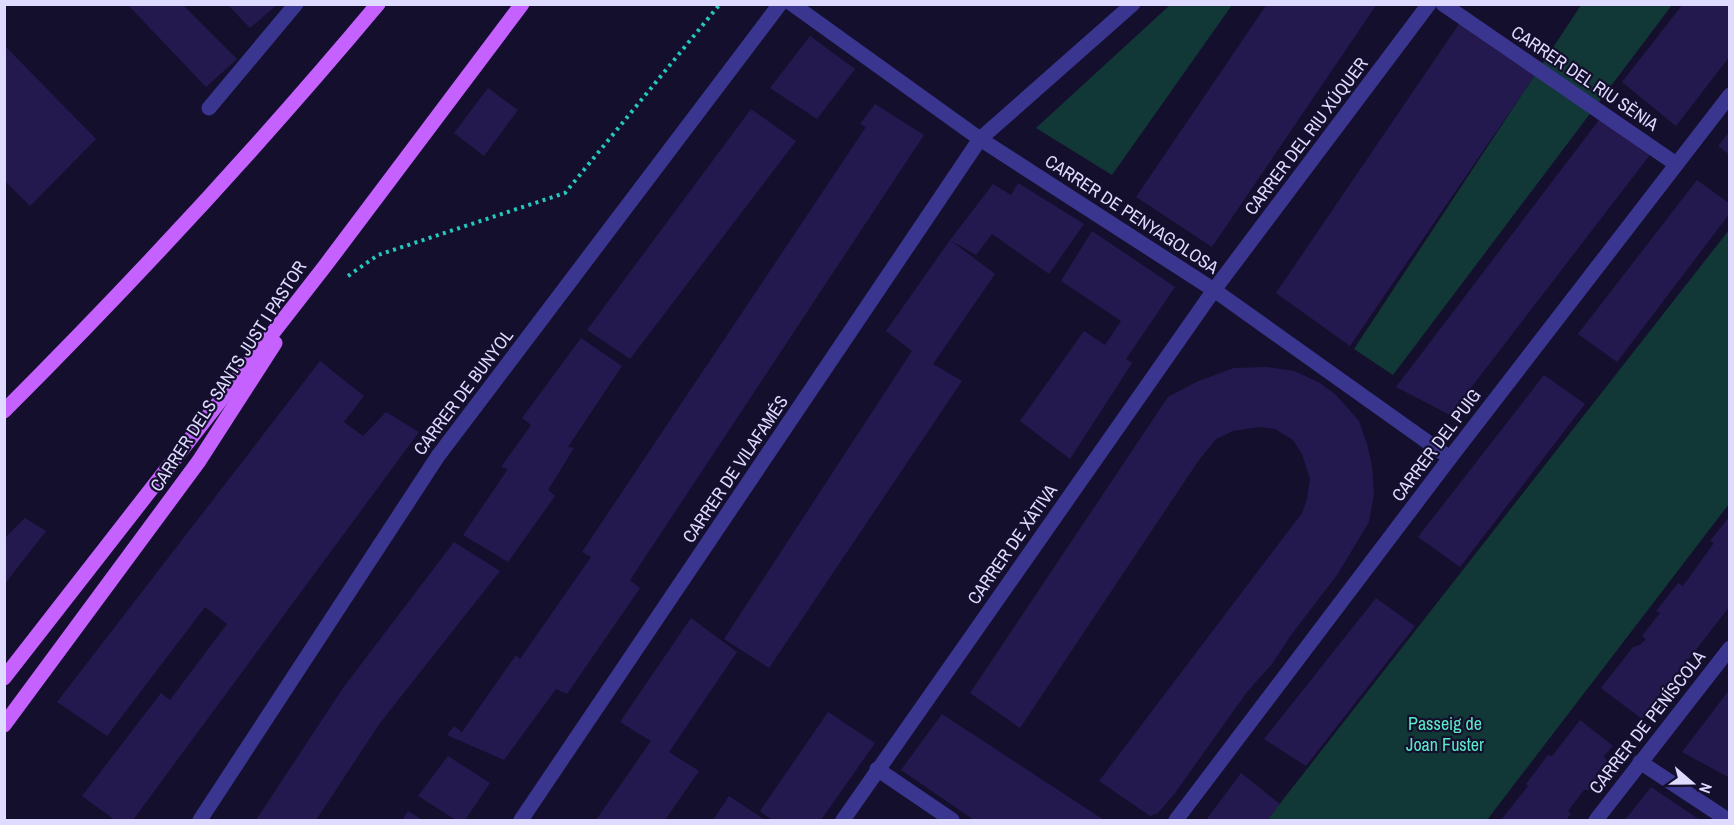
<svg xmlns="http://www.w3.org/2000/svg" width="1734" height="825" viewBox="0 0 1734 825" font-family="'Archivo Narrow',sans-serif">
<style>
.green{fill:#113736}
.building{fill:#24194f}
.lines{fill:none;stroke-linecap:round;stroke-linejoin:round}
.path{stroke:#26c8be;stroke-width:4;stroke-dasharray:3 4.5;stroke-linecap:butt}
.minor{stroke:#3a368f;stroke-width:15}
.major{stroke:#c461ff;stroke-width:15}
.labels{text-anchor:middle;dominant-baseline:central;stroke-width:4.5;stroke-linejoin:round;paint-order:stroke}
.street-label{font-size:18px;fill:#dfdaff;stroke:#140f2d}
.park-label{font-size:18px;fill:#5beac7;stroke:#140f2d}
</style>
<rect width="100%" height="100%" fill="#140f2d"/>
<!-- green -->
<g class="green">
<polygon points="1170,5 1232,5 1112,175 1036,128"/>
<polygon points="1581,5 1672,5 1393,375 1354,349"/>
<polygon points="1729,230 1729,504 1487,820 1267,820"/>
</g>
<!-- building -->
<g class="building">
<polygon points="127,4 182,4 237,59 206,87"/>
<polygon points="227,4 278,4 250,28"/>
<polygon points="1267,4 1377,4 1212,247 1136,197"/>
<polygon points="1683,4 1730,4 1730,56 1676,126 1622,82"/>
<polygon points="1461,21 1539,69 1350,346 1276,293"/>
<polygon points="810,36 855,69 817,119 770,88"/>
<polygon points="4,45 96,139 30,206 4,180"/>
<polygon points="488,88 518,110 484,156 454,133"/>
<polygon points="875,104 924,135 630,580 640,588 567,694 556,689 504,760 447,735 454,726 462,732 516,655 520,659 591,557 582,552 866,127 860,124"/>
<polygon points="751,109 796,141 630,359 587,330"/>
<polygon points="1602,116 1653,151 1450,415 1396,387"/>
<polygon points="1730,131 1730,155 1718,146"/>
<polygon points="1697,180 1730,204 1730,213 1617,362 1578,334"/>
<polygon points="1018,183 1084,224 1049,274 992,234 976,255 950,240 995,274 933,364 962,381 769,668 724,639 912,351 886,331 950,240 993,184 1011,195"/>
<polygon points="1092,231 1175,287 1126,359 1132,363 1070,459 1020,421 1084,331 1105,345 1121,321 1061,281"/>
<polygon points="581,338 622,366 568,447 574,448 548,490 555,496 508,562 463,535 508,469 501,467 531,425 522,418"/>
<polygon points="320,361 364,396 344,422 363,436 386,412 419,432 133,820 115,820 82,796 161,693 170,700 227,624 205,607 107,736 57,702"/>
<polygon points="1266,367 1294,371 1320,383 1336,395 1359,421 1367,444 1372,466 1374,494 1369,522 1337,575 1291,635 1272,664 1247,692 1175,793 1158,813 1150,816 1099,781 1302,513 1307,499 1310,479 1302,454 1293,440 1275,429 1259,427 1233,431 1216,439 1199,460 1020,728 970,693 1168,397 1196,382 1234,368"/>
<polygon points="1544,375 1585,404 1460,567 1418,537"/>
<polygon points="1730,516 1730,606 1642,719 1601,688 1633,647 1640,645 1646,639 1642,636 1660,613 1656,611 1678,583 1683,586 1714,543 1710,541"/>
<polygon points="25,518 46,531 4,585 4,539"/>
<polygon points="454,542 500,571 380,723 316,820 256,820 343,688"/>
<polygon points="1376,598 1415,626 1306,766 1264,739"/>
<polygon points="691,618 737,652 669,752 699,771 665,820 596,820 651,741 620,722"/>
<polygon points="1730,689 1730,778 1682,752"/>
<polygon points="828,712 875,743 821,820 772,820 760,811"/>
<polygon points="942,714 1104,820 974,820 901,770"/>
<polygon points="1580,720 1613,746 1604,756 1607,761 1597,773 1600,774 1589,790 1584,790 1568,811 1571,814 1566,820 1501,820 1528,786 1526,784 1548,755 1552,756"/>
<polygon points="448,756 490,783 465,820 456,820 418,796"/>
<polygon points="1241,773 1280,804 1267,820 1206,820"/>
<polygon points="1651,787 1700,820 1625,820"/>
<polygon points="729,796 765,820 713,820"/>
<polygon points="408,811 423,820 402,820"/>
</g>
<g class="lines">
<!-- path -->
<polyline class="path" points="348,276 378,255 565,193 720,4"/>
<!-- minor -->
<g class="minor">
<polyline points="792,4 980,139 1214,290 1450,458"/>
<polyline points="1443,4 1676,164"/>
<polyline points="209,108 296,4"/>
<polyline points="1640,762 1728,820"/>
<polyline points="877,769 952,820"/>
<polyline points="200,820 438,456 780,4"/>
<polyline points="521,820 980,139 1133,4"/>
<polyline points="843,820 1214,290 1429,4"/>
<polyline points="1176,820 1450,458 1730,95"/>
<polyline points="1596,820 1730,648"/>
</g>
<!-- major -->
<g class="major">
<path d="M4,411C134,281 260,145 378,4"/>
<polyline points="4,678 325,266 522,4"/>
<polyline points="4,725 199,461 275,343"/>
</g>
</g>
<g class="labels">
<!-- street labels -->
<g class="street-label">
<text transform="translate(1585 78) rotate(34)">CARRER DEL RIU SÈNIA</text>
<text transform="translate(1306 136) rotate(-53)">CARRER DEL RIU XÚQUER</text>
<text transform="translate(1132 214) rotate(33)">CARRER DE PENYAGOLOSA</text>
<text transform="translate(228 376) rotate(-57)">CARRER DELS SANTS JUST I PASTOR</text>
<text transform="translate(463 392) rotate(-53)">CARRER DE BUNYOL</text>
<text transform="translate(1436 445) rotate(-53)">CARRER DEL PUIG</text>
<text transform="translate(735 469) rotate(-56)">CARRER DE VILAFAMÉS</text>
<text transform="translate(1012 544) rotate(-55)">CARRER DE XÀTIVA</text>
<text transform="translate(1647 722) rotate(-52)">CARRER DE PENÍSCOLA</text>
</g>
<!-- park labels -->
<g class="park-label">
<text x="1445" y="723">Passeig de<tspan x="1445" dy="21">Joan Fuster</tspan></text>
</g>
</g>
<!-- border -->
<rect width="1734" height="825" fill="none" stroke="#dfdaff" stroke-width="12"/>
<!-- north arrow -->
<g transform="translate(1692 783) rotate(110)" stroke="#140f2d" stroke-width="4.5" paint-order="stroke">
<path d="M0-4.5L10 22L0 15L-10 22Z" fill="#dfdaff"/>
<text y="-9" font-size="16" font-weight="bold" text-anchor="middle" fill="#dfdaff">N</text>
</g>
</svg>
